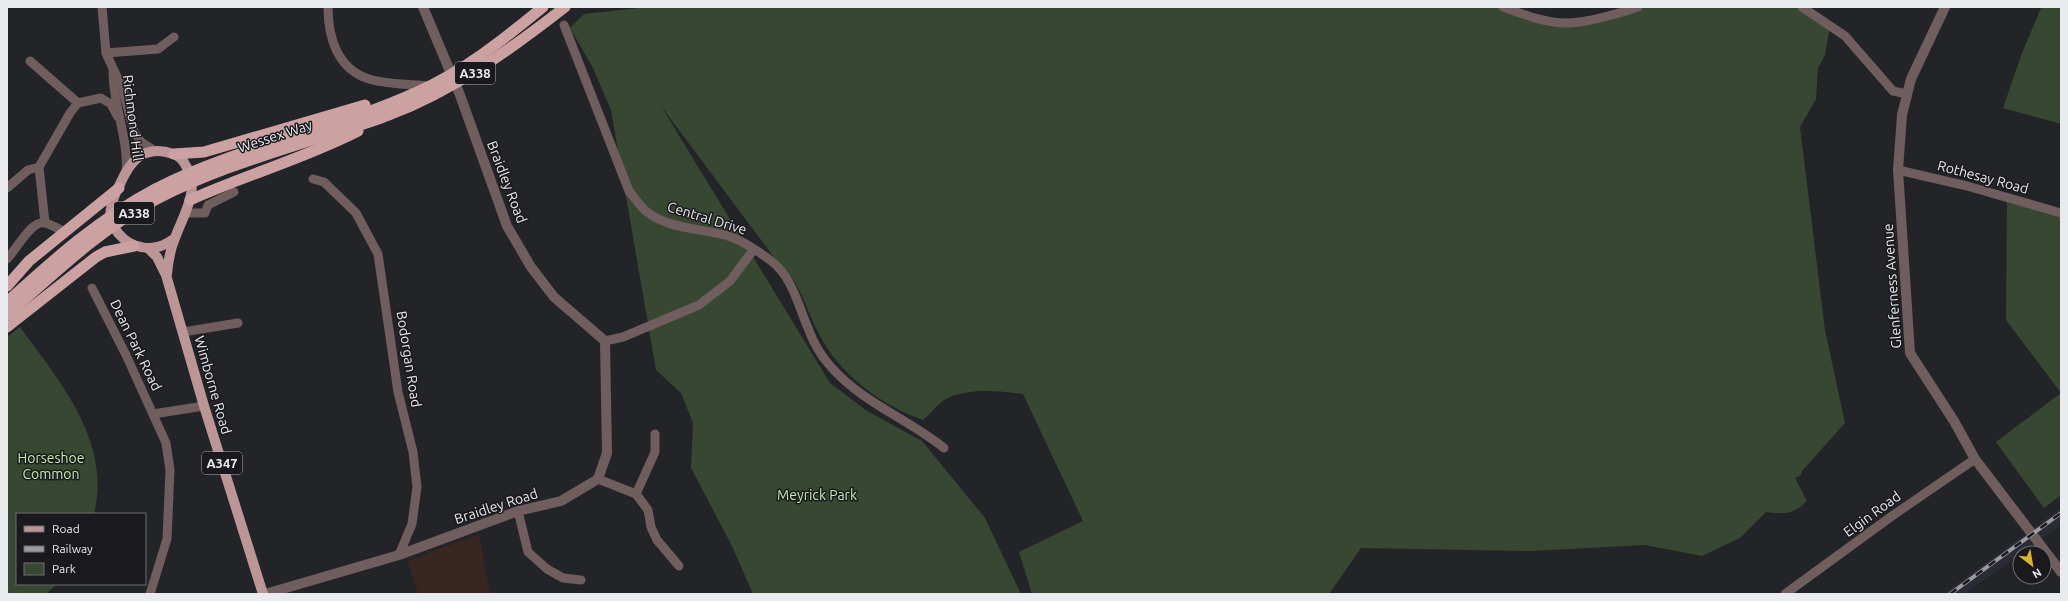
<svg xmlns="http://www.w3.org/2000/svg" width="2068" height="601" viewBox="0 0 2068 601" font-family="Ubuntu,sans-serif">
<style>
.built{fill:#2a2b35}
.education{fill:#392623}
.green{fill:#384731}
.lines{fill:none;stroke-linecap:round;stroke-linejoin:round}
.minor{stroke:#705d5d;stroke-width:9}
.tertiary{stroke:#705d5d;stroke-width:10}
.primary{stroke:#bc9697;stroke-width:10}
.trunk{stroke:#cba1a2;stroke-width:11}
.rail-casing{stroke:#9a9b9f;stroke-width:4}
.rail{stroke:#1a1a1e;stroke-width:2.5;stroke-dasharray:8;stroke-linecap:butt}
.labels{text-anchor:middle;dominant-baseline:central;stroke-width:3;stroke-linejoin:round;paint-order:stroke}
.shield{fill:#1a1a1e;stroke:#acacb0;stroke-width:1}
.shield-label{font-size:13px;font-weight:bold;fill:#eaebee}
.street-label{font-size:14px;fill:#eaebee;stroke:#1a1a1e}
.park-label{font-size:14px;fill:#c4eab2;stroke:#1a1a1e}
</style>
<rect width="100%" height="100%" fill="#232428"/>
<!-- built -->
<polygon class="built" points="2061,508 2061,525 1976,586 1965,594 1943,594"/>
<!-- education -->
<polygon class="education" points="479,534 490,594 418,594 408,561"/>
<!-- green -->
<g class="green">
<path d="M648,7H1503L1566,23L1638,7H1802L1830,26L1825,55L1818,68L1816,99L1800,127L1825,330L1845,423L1802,471L1801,475L1795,478L1807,501C1792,515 1786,514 1766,512L1740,538L1702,556L1645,545L1532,551L1361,548L1329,594H1032L1019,552L1083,521L1023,394C1000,391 971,388 948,398C940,401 930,414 923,420C881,405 840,375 819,334C810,318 805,300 796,284C793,278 787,273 782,268L661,106L830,383L867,411L922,441L985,518L1021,594H753L732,546L691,468L693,423L681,393L656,370L611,110L593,68L570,28L584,14Z"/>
<polygon points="2039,7 2061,7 2061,124 2003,108 2022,53 2041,8"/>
<polygon points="2007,202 2061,217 2061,495 2044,508 1996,442 2061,393 2006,320"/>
<path d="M20,327C60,382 112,442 94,514H17V584H57L46,594H7V337Z"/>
</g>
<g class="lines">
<!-- minor -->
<g class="minor">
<polyline points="102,7 106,53 123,90 134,132 141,142 155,151"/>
<path d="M328,7C328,37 337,69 369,79C387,85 413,84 431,86"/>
<path d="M1503,7C1523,14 1544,23 1566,23C1587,23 1617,14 1638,7"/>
<polyline points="1802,7 1845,36 1893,91 1907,94"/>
<path d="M564,25L629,191C635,198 640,207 647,212C670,230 704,228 731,237C745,242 758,251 770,260C792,276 798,305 808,328C813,342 821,356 831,367C863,403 908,419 944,448"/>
<polyline points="106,53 158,49 174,37"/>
<polyline points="30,61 78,103"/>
<path d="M113,72C113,106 129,139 126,173"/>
<polyline points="1898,170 1967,186 2061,213"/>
<polyline points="313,179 324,182 356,213 378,254 398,392 413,452 417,487 412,524 399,555"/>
<polyline points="7,188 28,170 39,167"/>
<polyline points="185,213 205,213 208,205 234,192"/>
<polyline points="45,223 39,167 70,113 78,103 101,98 111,104 118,117"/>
<path d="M7,259C17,249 31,220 45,223C51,224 58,229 63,231"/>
<polyline points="92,288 126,355 166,443 170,470 167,539 150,594"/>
<polyline points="183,332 238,323"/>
<polyline points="605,341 623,337 699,305 730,281 754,249"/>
<polyline points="153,414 204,406"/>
<polyline points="598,479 636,494 648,510 651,527 657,540 679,566"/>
<polyline points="636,494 655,452 655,434"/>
<polyline points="518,511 528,552 547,569 563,578 581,580"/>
<polyline points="1785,594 1892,516 1975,459"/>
</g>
<!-- tertiary -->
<g class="tertiary">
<polyline points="1945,7 1911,79 1902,115 1898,170 1910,353 1954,421 1975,459 2061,572"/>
<polyline points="265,594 399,555 518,511 561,501 598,479 607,453 605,341 554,297 531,267 507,226 460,95 423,7"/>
</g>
<!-- primary -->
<g class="primary">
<polyline points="149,249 157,257 166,275 204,406 263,594"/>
<path d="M167,274C168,262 170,250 175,238C183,215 201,190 186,166C183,160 180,156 173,154C165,151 155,150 146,153C134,157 126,171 121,182C117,190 112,199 111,208C107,226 124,244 141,247C154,250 164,246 175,238"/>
</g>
<!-- trunk -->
<g class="trunk">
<polyline points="174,154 204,152 365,105"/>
<path d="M190,200C245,175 303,159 358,131"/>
<polyline points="7,286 29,261 119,188"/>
<path d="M7,302C53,260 100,218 155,189C239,146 332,131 417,92C464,71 504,39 543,7"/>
<path d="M7,315C54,274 99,230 155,200C208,172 265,155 321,137C344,130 367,124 389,115C454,90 510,50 565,7"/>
<polyline points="7,327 96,257 105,252 134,246"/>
</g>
<defs>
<polyline id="rail" points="1950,594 2061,513"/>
</defs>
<!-- rail casing -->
<use href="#rail" class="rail-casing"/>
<!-- rail -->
<use href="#rail" class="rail"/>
</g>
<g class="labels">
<!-- shield labels -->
<g class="shield">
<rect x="455" y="62" width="40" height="22" rx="3"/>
<rect x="114" y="202" width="40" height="22" rx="3"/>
<rect x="202" y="452" width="40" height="22" rx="3"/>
</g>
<g class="shield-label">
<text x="475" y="73">A338</text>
<text x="134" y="213">A338</text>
<text x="222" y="463">A347</text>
</g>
<!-- street labels -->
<g class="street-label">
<text transform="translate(133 118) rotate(83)">Richmond Hill</text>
<text transform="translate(275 136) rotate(-18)">Wessex Way</text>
<text transform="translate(1983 177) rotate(15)">Rothesay Road</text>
<text transform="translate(507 182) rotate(69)">Braidley Road</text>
<text transform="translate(707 218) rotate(17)">Central Drive</text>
<text transform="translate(1892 286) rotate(-94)">Glenferness Avenue</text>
<text transform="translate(136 345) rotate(64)">Dean Park Road</text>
<text transform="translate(409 359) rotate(81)">Bodorgan Road</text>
<text transform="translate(213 385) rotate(74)">Wimborne Road</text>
<text transform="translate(496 506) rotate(-18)">Braidley Road</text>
<text transform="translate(1872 514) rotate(-36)">Elgin Road</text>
</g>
<!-- park labels -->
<g class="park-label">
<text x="51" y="458">Horseshoe<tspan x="51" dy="16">Common</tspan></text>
<text x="817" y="495">Meyrick Park</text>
</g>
</g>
<!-- border -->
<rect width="2068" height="601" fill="none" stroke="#eaebee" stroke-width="16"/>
<!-- legend -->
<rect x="16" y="513" width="130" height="72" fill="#1a1a1e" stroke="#6d6e71"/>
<rect x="24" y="526" width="20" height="6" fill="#bc9697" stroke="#6d6e71"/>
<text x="52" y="533" font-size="12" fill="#eaebee">Road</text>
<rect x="24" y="546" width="20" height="6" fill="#9a9b9f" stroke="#6d6e71"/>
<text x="52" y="553" font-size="12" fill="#eaebee">Railway</text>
<rect x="24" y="563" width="20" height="12" fill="#384731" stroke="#6d6e71"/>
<text x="52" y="573" font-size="12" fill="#eaebee">Park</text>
<!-- north arrow -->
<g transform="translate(2032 565) rotate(149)"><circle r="19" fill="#1a1a1e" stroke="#6d6e71"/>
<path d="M0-3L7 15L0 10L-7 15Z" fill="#dab333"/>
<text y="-6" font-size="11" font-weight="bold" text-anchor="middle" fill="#eaebee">N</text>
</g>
</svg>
